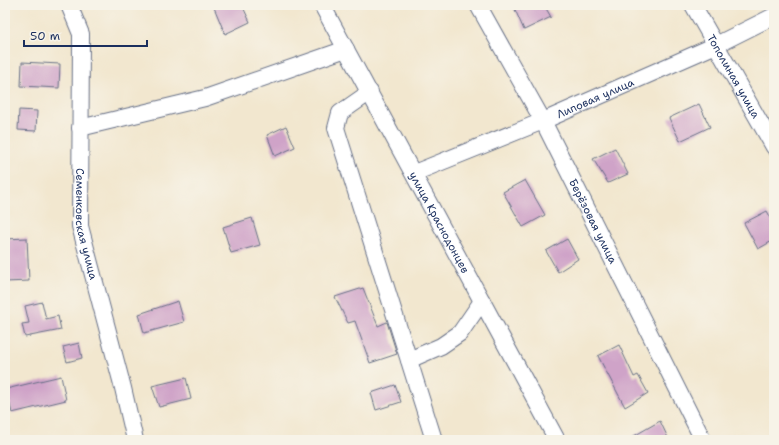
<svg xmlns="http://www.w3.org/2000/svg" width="779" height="445" viewBox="0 0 779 445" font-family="'Shantell Sans',sans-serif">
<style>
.building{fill:#cfa3c8}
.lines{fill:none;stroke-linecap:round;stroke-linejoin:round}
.street-casing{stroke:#666f86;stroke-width:18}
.street{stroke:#fff;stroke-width:16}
.labels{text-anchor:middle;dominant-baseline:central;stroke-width:3.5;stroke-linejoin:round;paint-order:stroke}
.street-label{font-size:11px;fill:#1b2f5e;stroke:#f7f3e8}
</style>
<rect width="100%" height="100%" fill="#f7f3e8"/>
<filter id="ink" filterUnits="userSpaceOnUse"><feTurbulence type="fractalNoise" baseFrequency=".025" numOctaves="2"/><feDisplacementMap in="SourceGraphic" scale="8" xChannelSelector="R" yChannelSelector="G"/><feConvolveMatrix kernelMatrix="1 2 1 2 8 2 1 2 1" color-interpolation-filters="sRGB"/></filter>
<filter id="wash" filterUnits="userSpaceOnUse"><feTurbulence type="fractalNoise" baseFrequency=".012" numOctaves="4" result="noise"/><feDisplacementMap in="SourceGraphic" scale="16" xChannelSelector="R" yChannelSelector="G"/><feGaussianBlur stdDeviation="0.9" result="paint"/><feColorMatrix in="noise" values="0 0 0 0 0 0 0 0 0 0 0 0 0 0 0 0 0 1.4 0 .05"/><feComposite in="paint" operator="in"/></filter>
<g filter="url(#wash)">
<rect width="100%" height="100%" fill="#f2e7cf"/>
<g id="blocks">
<!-- building -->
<g class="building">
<polygon points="213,5 242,5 250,22 225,34"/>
<polygon points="513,5 544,5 551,17 524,30"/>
<polygon points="22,62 60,64 59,88 21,86"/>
<polygon points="699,104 710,127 680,141 669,118"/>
<polygon points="19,110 37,111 36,131 18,130"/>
<polygon points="286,126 295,147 275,156 267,135"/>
<polygon points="615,148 628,174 608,183 593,159"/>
<polygon points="525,180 545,215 523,227 503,192"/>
<polygon points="767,211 774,224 774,240 758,249 744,223"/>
<polygon points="252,218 260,245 231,253 223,227"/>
<polygon points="27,238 29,281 5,282 5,239"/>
<polygon points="567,239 578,259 558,272 546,251"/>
<polygon points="363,288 378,326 387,322 397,354 370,363 355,321 348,323 335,297"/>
<polygon points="178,301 184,322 144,333 139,314"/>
<polygon points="42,302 46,319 58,316 61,330 25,337 22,324 29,323 25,306"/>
<polygon points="79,343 82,358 67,362 63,347"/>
<polygon points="619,345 634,377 638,375 648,393 625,407 598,356"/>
<polygon points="61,376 66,400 12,413 6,389"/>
<polygon points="186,378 191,399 159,407 152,386"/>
<polygon points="395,385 401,402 376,410 371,393"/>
<polygon points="660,421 669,440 627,440"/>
</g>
</g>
</g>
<g filter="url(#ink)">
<use href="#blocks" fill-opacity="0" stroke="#666f86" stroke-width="1"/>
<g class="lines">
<defs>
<g id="street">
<path id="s1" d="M69,5L81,34L80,226L123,388L135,440"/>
<path id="s2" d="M322,5L557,440"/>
<path id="s3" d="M478,5L543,121L703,440"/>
<path id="s4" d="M693,5L774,147"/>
<polyline points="370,92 340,113 336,128 434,440"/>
<polyline points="80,128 205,98 346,49"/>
<path id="s5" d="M414,173L543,121L716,45L774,16"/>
<polyline points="409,360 441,346 460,333 482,301"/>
</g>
</defs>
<!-- street casing -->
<use href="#street" class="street-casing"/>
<!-- street -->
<use href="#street" class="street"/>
</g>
</g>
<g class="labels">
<!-- street labels -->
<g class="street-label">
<text stroke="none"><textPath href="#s4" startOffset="82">Тополиная улица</textPath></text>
<text stroke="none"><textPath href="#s5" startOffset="196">Липовая улица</textPath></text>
<text stroke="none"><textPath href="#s3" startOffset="245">Берёзовая улица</textPath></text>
<text stroke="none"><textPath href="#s2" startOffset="247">улица Краснодонцев</textPath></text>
<text stroke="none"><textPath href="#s1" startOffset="222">Семенковская улица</textPath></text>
</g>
</g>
<!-- margin -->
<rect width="779" height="445" fill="none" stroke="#f7f3e8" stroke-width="20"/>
<!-- scale -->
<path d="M24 40v6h123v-6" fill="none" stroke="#1b2f5e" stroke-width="2"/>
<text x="30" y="40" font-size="12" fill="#1b2f5e" stroke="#f7f3e8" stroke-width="3" paint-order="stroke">50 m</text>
</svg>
